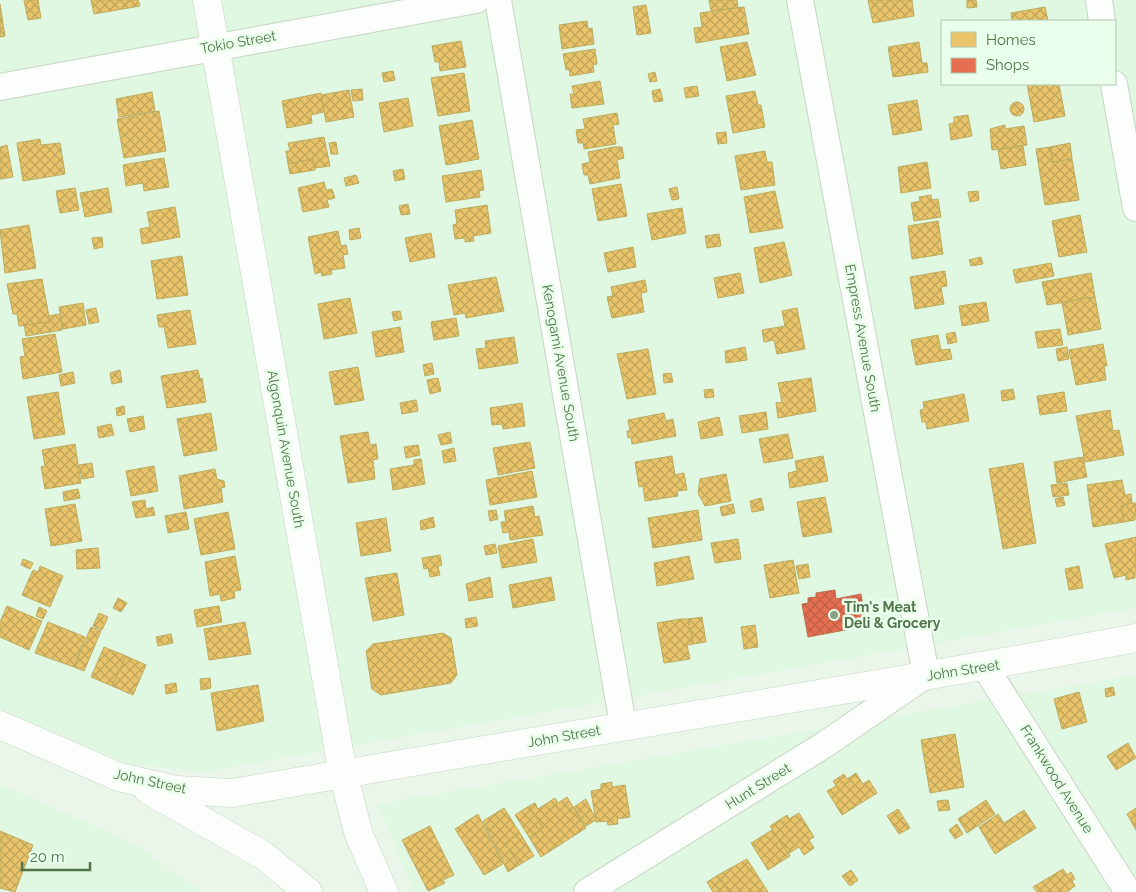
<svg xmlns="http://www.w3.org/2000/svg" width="1136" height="892" viewBox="0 0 1136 892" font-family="Raleway,sans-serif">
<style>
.residential{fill:#e0f7e1;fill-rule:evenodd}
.homes{fill:url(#homes-cross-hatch);stroke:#bbac60}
.shops{fill:url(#shops-cross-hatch);stroke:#ba704f}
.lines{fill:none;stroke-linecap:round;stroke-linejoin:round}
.minor-casing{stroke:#c6d6c4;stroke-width:28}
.tertiary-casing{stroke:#c6d6c4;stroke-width:29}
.secondary-casing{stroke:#c4d5c3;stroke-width:29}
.minor{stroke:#fcfefc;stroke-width:26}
.tertiary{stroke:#fcfefc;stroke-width:28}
.secondary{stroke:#fcfefc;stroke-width:28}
.poi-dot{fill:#87a282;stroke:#eaffeb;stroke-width:2}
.labels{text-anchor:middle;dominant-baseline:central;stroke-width:5;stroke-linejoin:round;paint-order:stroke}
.street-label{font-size:14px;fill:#51744a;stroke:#eaffeb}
.poi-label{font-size:14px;font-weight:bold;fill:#51744a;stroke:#eaffeb;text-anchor:start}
</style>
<defs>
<pattern id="homes-cross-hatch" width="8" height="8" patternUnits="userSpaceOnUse" patternTransform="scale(1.25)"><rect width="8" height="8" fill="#e9c46a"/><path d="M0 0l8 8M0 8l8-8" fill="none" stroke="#bfa459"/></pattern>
<pattern id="shops-cross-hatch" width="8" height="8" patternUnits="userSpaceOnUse" patternTransform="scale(1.25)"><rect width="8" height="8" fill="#e76f51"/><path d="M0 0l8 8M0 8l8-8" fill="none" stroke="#be6045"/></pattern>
</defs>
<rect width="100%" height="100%" fill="#eaf6ea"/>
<!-- residential -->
<g class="residential">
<path d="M0,0H1136V608L205,772L128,764L0,709ZM942,21H1115V84H942Z"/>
<polygon points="1136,675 1136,892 413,892 378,804"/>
<polygon points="0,784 135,844 202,892 0,892"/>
</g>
<!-- homes -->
<g class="homes">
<polygon points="24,0 38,0 41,18 28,20"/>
<polygon points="91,0 138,0 140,6 94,14"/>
<polygon points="709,0 737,0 738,8 711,11"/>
<polygon points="868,0 912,0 914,16 873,23"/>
<polygon points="967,0 976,0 977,7 967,8"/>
<polygon points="0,4 5,36 0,37"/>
<polygon points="646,5 651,33 637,35 633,7"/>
<polygon points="744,7 749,34 696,43 694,28 702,27 700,13"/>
<polygon points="1045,7 1048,21 1012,21 1011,13"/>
<polygon points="587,21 588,29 592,28 594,44 562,49 559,25"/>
<polygon points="461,41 466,67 440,71 439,62 435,62 432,46"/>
<polygon points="747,42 756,75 727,81 720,47"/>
<polygon points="919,42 922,63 927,63 928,72 893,77 888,47"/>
<polygon points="595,49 597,64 593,65 594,72 570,76 569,69 566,70 563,54"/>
<polygon points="393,71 395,80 384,82 382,73"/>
<polygon points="655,72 657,81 650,82 648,74"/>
<polygon points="464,73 470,111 438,116 431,78"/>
<polygon points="600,81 604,104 572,108 570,94 574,94 572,86"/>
<polygon points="1027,84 1059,84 1065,116 1034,122"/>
<polygon points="697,86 699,96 686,98 684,88"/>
<polygon points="362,89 363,100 353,101 351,90"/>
<polygon points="660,89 663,101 654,102 652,91"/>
<polygon points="349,90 354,117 326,122 321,95"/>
<polygon points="755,91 758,105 761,105 765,127 733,133 726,96"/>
<polygon points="152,92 155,111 119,117 116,99"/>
<polygon points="321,93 324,112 311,115 312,123 287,128 282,101"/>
<polygon points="408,98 413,126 384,132 379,103"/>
<polygon points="917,100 922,130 893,135 888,105"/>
<circle cx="1017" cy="109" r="7"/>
<polygon points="159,111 166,151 124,158 117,119"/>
<polygon points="617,113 619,124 613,125 616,144 584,149 583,143 578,143 576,130 585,129 583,119"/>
<polygon points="968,115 972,136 951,140 949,124 954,123 954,117"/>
<polygon points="472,120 479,159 446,165 439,126"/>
<polygon points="1005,125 1005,129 1024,126 1027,145 992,150 990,129"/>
<polygon points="726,132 727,143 718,144 716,133"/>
<polygon points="324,137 330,166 315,168 313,159 288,164 286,151 290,151 288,143"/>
<polygon points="40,139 41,145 60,143 65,174 23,181 17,143"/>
<polygon points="336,142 338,154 331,154 329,143"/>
<polygon points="1070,143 1072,159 1053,162 1050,147"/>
<polygon points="7,145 13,177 0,179 0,147"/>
<polygon points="1023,146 1026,165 1001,169 998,150"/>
<polygon points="614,147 622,147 624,158 617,160 620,178 590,184 588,175 584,175 582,164 590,162 588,152"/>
<polygon points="1050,147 1053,162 1072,159 1079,200 1045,205 1036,149"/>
<polygon points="765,151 767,162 772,162 775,185 741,190 735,156"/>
<polygon points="164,158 169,187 144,191 143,183 126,186 123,165"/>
<polygon points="313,159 315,170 290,174 288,164"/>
<polygon points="927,162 931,188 901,193 898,167"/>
<polygon points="403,169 405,179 395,181 393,171"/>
<polygon points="481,170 484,190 479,191 480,197 446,202 442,176"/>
<polygon points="356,175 359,183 346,186 344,178"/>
<polygon points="324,182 326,190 332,189 335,198 327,200 329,207 303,212 298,188"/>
<polygon points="621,184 627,216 598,221 592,189"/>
<polygon points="677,187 679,199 672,200 669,189"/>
<polygon points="75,188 79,210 60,213 56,191"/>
<polygon points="108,188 112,212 85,217 80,193"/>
<polygon points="775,191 783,228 750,233 744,197"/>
<polygon points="978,191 979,200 970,202 968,192"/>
<polygon points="931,195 932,200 938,199 941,217 914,221 911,203 920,201 919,197"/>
<polygon points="408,204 410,214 401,215 399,206"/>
<polygon points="487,205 491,233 473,236 474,241 465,242 465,238 455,239 453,225 457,224 455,210"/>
<polygon points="175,207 180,237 142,244 140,229 150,227 147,212"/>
<polygon points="682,208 686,233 652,240 647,214"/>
<polygon points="1080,215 1087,252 1059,257 1052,221"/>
<polygon points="938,221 943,254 912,259 908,226"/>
<polygon points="29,225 36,268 5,273 0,230"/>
<polygon points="359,228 361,238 350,240 349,230"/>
<polygon points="338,231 341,246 346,245 348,254 343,255 345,268 331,270 332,274 322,276 321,272 315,274 308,237"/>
<polygon points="431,233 435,257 410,262 405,238"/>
<polygon points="719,234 721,246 707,248 705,236"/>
<polygon points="102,237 103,247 94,249 92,238"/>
<polygon points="784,242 792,275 760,283 754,248"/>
<polygon points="633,247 636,267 608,272 604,253"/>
<polygon points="182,256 188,295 157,299 151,261"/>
<polygon points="981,257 983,264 971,266 969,260"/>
<polygon points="1051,263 1054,276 1016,283 1013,270"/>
<polygon points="945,271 947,286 941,287 944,304 915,309 910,277"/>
<polygon points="740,273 744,293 718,298 714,278"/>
<polygon points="1091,273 1095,297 1047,305 1042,282"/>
<polygon points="496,277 504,311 466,318 465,313 454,315 448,285"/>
<polygon points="42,279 50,322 19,326 17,314 13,314 7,284"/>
<polygon points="645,280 647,292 641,293 644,312 612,318 607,297 613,296 611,287"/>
<polygon points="1095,297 1101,329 1068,335 1062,302"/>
<polygon points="350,298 357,333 324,339 318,304"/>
<polygon points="986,302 989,321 962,326 959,306"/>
<polygon points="83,303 86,325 63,329 59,307"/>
<polygon points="96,308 99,322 89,324 86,310"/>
<polygon points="797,308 805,349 777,354 774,340 764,342 762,330 785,326 782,311"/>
<polygon points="190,310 196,344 168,348 164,327 159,327 157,315"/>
<polygon points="400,311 402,319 394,321 392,312"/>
<polygon points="60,314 62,330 26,336 24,325 50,322 48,316"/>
<polygon points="456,318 459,336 434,340 431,322"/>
<polygon points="400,327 404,352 376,357 372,332"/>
<polygon points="1060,329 1063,345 1038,348 1035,332"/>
<polygon points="955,332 957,342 948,344 946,334"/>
<polygon points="55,334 62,372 23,379 20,357 25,356 22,339"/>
<polygon points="938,335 941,350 950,349 952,359 916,365 911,340"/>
<polygon points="514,337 518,363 479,369 476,349 486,348 485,341"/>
<polygon points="1103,344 1107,366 1104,366 1106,380 1076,385 1069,350"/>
<polygon points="745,347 747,360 726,363 725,351"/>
<polygon points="1067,347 1069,359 1058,361 1056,349"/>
<polygon points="648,349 656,394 627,399 617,354"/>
<polygon points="432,363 434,374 425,376 423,365"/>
<polygon points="358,367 364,400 335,405 329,372"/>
<polygon points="120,370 122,382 112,384 110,373"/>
<polygon points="198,370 200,379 202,378 206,402 167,408 161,376"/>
<polygon points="73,372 75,383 61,386 59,375"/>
<polygon points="671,373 673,382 664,383 663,374"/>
<polygon points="438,378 441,391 430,394 427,380"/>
<polygon points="811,378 816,411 778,418 776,403 782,402 778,383"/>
<polygon points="713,389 714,397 705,398 704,390"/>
<polygon points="1013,389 1015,399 1002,401 1001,391"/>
<polygon points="58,392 65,434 34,439 27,397"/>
<polygon points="1064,392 1067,411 1040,415 1037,396"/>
<polygon points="964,394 969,421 927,429 926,422 922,422 920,410 924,409 923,402"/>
<polygon points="416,400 418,411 402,414 400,403"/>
<polygon points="522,403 525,426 503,429 502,424 492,425 490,408"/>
<polygon points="124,406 125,414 117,416 116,408"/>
<polygon points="1110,410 1113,431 1119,430 1124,455 1085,462 1076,416"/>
<polygon points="766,412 768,429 742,433 739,416"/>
<polygon points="211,413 217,450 184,456 177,419"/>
<polygon points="664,413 666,421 673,419 676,436 632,444 631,437 628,438 627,431 630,431 628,420"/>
<polygon points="143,416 145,429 130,432 127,419"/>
<polygon points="719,417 723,435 701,439 698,422"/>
<polygon points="111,424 114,435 99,438 97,427"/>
<polygon points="368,432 370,445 376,444 378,459 373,460 375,479 348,483 340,436"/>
<polygon points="450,432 452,443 441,445 438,435"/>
<polygon points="788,434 793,458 764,463 759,439"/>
<polygon points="530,442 535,468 498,475 493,448"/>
<polygon points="75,444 81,483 45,489 41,467 45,466 42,450"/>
<polygon points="418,445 420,455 406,458 404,447"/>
<polygon points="454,448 456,461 444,463 442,451"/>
<polygon points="672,456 675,475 684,473 687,490 677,491 678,496 645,501 643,486 639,487 635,462"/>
<polygon points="823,456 828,481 790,488 788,473 797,471 795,461"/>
<polygon points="1083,457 1087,477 1057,483 1054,462"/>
<polygon points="421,459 425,484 393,490 390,469 414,465 414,460"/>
<polygon points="92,463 94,477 82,479 79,465"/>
<polygon points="1023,463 1036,543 1003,549 989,469"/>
<polygon points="154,466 158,491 131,496 126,471"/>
<polygon points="215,469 217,479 224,481 225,487 221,488 223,502 184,509 179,476"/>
<polygon points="532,471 537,497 490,505 486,480"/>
<polygon points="726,474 731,501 705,506 698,493 700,479"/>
<polygon points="1122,480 1125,495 1131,494 1132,503 1121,506 1124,522 1093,527 1087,485"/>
<polygon points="1067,483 1069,495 1053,497 1051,485"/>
<polygon points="78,489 80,498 64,501 63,492"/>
<polygon points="825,497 832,532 803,537 797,502"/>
<polygon points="1063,497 1065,505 1057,507 1055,499"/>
<polygon points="761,498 764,510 752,512 750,501"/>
<polygon points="145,500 146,509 153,507 155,515 136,518 132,502"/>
<polygon points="1132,503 1136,503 1135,520 1124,522 1121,506"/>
<polygon points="75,504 82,541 51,546 45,509"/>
<polygon points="733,504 735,513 722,516 720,507"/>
<polygon points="533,506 535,517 539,516 543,535 510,540 509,532 503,533 501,522 506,522 504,511"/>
<polygon points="496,510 498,519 490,521 488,511"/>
<polygon points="698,510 702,540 653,548 648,518"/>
<polygon points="186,512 189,529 168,533 165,516"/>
<polygon points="228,512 235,549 201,555 194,519"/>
<polygon points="433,517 435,527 421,530 420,521"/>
<polygon points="386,518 391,551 361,556 356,523"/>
<polygon points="1136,537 1135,578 1126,580 1126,575 1114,578 1105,544"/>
<polygon points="533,539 537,562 502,568 498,546"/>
<polygon points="738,539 741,559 715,563 711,543"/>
<polygon points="495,544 497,553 486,555 484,546"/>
<polygon points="98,548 100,568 77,569 76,550"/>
<polygon points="440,555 442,565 438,566 440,575 430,577 428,568 424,569 422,558"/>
<polygon points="235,556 241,590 234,591 235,598 221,601 220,594 210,596 205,562"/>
<polygon points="689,556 694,579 657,586 654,563"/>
<polygon points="23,559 33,563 30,569 21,565"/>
<polygon points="793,560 799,593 770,598 764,565"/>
<polygon points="808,564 810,577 799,579 796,566"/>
<polygon points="40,566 63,576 50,607 22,595 33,570 38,572"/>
<polygon points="1079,566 1083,588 1069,590 1065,569"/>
<polygon points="397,573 404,615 373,621 365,578"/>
<polygon points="490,577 493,597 469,601 466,584"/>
<polygon points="551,577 555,600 513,608 509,585"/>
<polygon points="118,598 127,603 121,612 113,608"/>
<polygon points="7,606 42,621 29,650 0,637 0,622"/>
<polygon points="219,606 222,622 197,627 194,610"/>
<polygon points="39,607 47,611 43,619 36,616"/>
<polygon points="99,613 108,617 102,630 93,626"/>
<polygon points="476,617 478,626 466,628 465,619"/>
<polygon points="702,617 706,642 693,644 688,619"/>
<polygon points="681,619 688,619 693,644 687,645 690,659 664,663 657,623"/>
<polygon points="48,622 85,637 74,667 35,653"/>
<polygon points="245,622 251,654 209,660 204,629"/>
<polygon points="755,625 758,647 744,649 741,627"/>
<polygon points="91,627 101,631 84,671 74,667"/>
<polygon points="443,633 451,638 457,675 451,683 381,695 372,689 366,651 373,644"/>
<polygon points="171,634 173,643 158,646 156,637"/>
<polygon points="104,647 126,656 112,686 91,677"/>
<polygon points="126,656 146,665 133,695 112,686"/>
<polygon points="210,678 211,688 201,690 200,679"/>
<polygon points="176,683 177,692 166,694 165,685"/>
<polygon points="258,685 264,721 217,731 211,693"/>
<polygon points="1113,687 1115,695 1106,697 1105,689"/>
<polygon points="1079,692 1087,722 1062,729 1054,699"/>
<polygon points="955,734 964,787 930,793 921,740"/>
<polygon points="1128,743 1136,758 1116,770 1107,756"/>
<polygon points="856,773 863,784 869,780 877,793 842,815 827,791 836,786 833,781 844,774 847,779"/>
<polygon points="612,782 612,787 625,785 630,817 617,819 618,824 608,825 607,821 596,822 591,791 601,789 601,784"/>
<polygon points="567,797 586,828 541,857 529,837 543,828 529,806 535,803 538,809 555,798 558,803"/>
<polygon points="586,799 596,820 586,826 574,807"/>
<polygon points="948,800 950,810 939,811 937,801"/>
<polygon points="986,800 995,814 967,833 958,819"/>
<polygon points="529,806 543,828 529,837 515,815"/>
<polygon points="504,808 520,833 505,843 519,865 508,872 483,821"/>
<polygon points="1136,808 1136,830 1127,814"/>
<polygon points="898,809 910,828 899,834 887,816"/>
<polygon points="1024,810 1036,828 995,854 979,827 998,814 1004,823"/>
<polygon points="799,813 814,837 809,840 814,848 804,855 799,847 788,854 770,826 787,815 789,819"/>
<polygon points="478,814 503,864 484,875 455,829"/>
<polygon points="957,824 963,834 955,839 949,830"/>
<polygon points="430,826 454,875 443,880 445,883 428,891 402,840"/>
<polygon points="772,830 790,856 768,870 751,843"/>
<polygon points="0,831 33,845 15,892 0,888"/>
<polygon points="520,833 534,856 519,865 505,843"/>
<polygon points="747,859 768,892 729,892 718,875"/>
<polygon points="1063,869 1067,875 1071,872 1075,879 1072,881 1075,886 1067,892 1037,892 1033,887"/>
<polygon points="851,870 858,880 850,886 842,876"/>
<polygon points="718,875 729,892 713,892 707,882"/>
</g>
<!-- shops -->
<polygon class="shops" points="835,590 836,599 861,594 866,626 808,637 802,604 808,603 808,598 816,597 816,593"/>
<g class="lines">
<defs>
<g id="minor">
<polyline points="498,0 623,725"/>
<polyline points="1099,0 1102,21"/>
<polyline points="1114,84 1136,208"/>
<polyline points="0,87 476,0"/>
<polyline points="985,667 1128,892"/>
<polyline points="587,892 824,745 926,675 800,0"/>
</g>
<path id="tertiary" d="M343,774C607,728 872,688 1136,638"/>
<g id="secondary">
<polyline points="207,0 343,774 359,835 384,892"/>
<polyline points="0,725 119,777 176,790 232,793 343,774"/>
<polyline points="148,790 263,855 308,892"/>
</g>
</defs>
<!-- minor casing -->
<use href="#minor" class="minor-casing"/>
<!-- tertiary casing -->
<use href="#tertiary" class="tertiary-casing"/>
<!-- secondary casing -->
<use href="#secondary" class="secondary-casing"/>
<!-- minor -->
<use href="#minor" class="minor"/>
<!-- tertiary -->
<use href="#tertiary" class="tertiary"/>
<!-- secondary -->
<use href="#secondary" class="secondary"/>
</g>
<!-- markers -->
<circle class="poi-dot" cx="834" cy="615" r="5"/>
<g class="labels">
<!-- street labels -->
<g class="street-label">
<text transform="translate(238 42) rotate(-10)">Tokio Street</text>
<text transform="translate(863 338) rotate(80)">Empress Avenue South</text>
<text transform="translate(561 363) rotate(80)">Kenogami Avenue South</text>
<text transform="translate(286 449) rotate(80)">Algonquin Avenue South</text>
<text transform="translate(963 670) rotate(-9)">John Street</text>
<text transform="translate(564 736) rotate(-10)">John Street</text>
<text transform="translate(1057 779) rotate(58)">Frankwood Avenue</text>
<text transform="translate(150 781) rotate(12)">John Street</text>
<text transform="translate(758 786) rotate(-32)">Hunt Street</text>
</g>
<!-- poi labels -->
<g class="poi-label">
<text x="844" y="607">Tim's Meat<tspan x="844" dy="16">Deli &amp; Grocery</tspan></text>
</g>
</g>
<!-- legend -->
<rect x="941" y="20" width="175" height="65" fill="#eaffeb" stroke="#adc7ab"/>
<rect x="951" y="32" width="25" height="15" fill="#e9c46a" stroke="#adc7ab"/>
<text x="986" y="45" font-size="15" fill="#51744a">Homes</text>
<rect x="951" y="58" width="25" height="15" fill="#e76f51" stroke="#adc7ab"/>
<text x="986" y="70" font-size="15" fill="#51744a">Shops</text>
<!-- scale -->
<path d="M22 862v8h68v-8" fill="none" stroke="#51744a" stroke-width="2.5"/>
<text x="30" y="862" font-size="15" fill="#51744a" stroke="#eaffeb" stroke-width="4" paint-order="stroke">20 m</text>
</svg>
